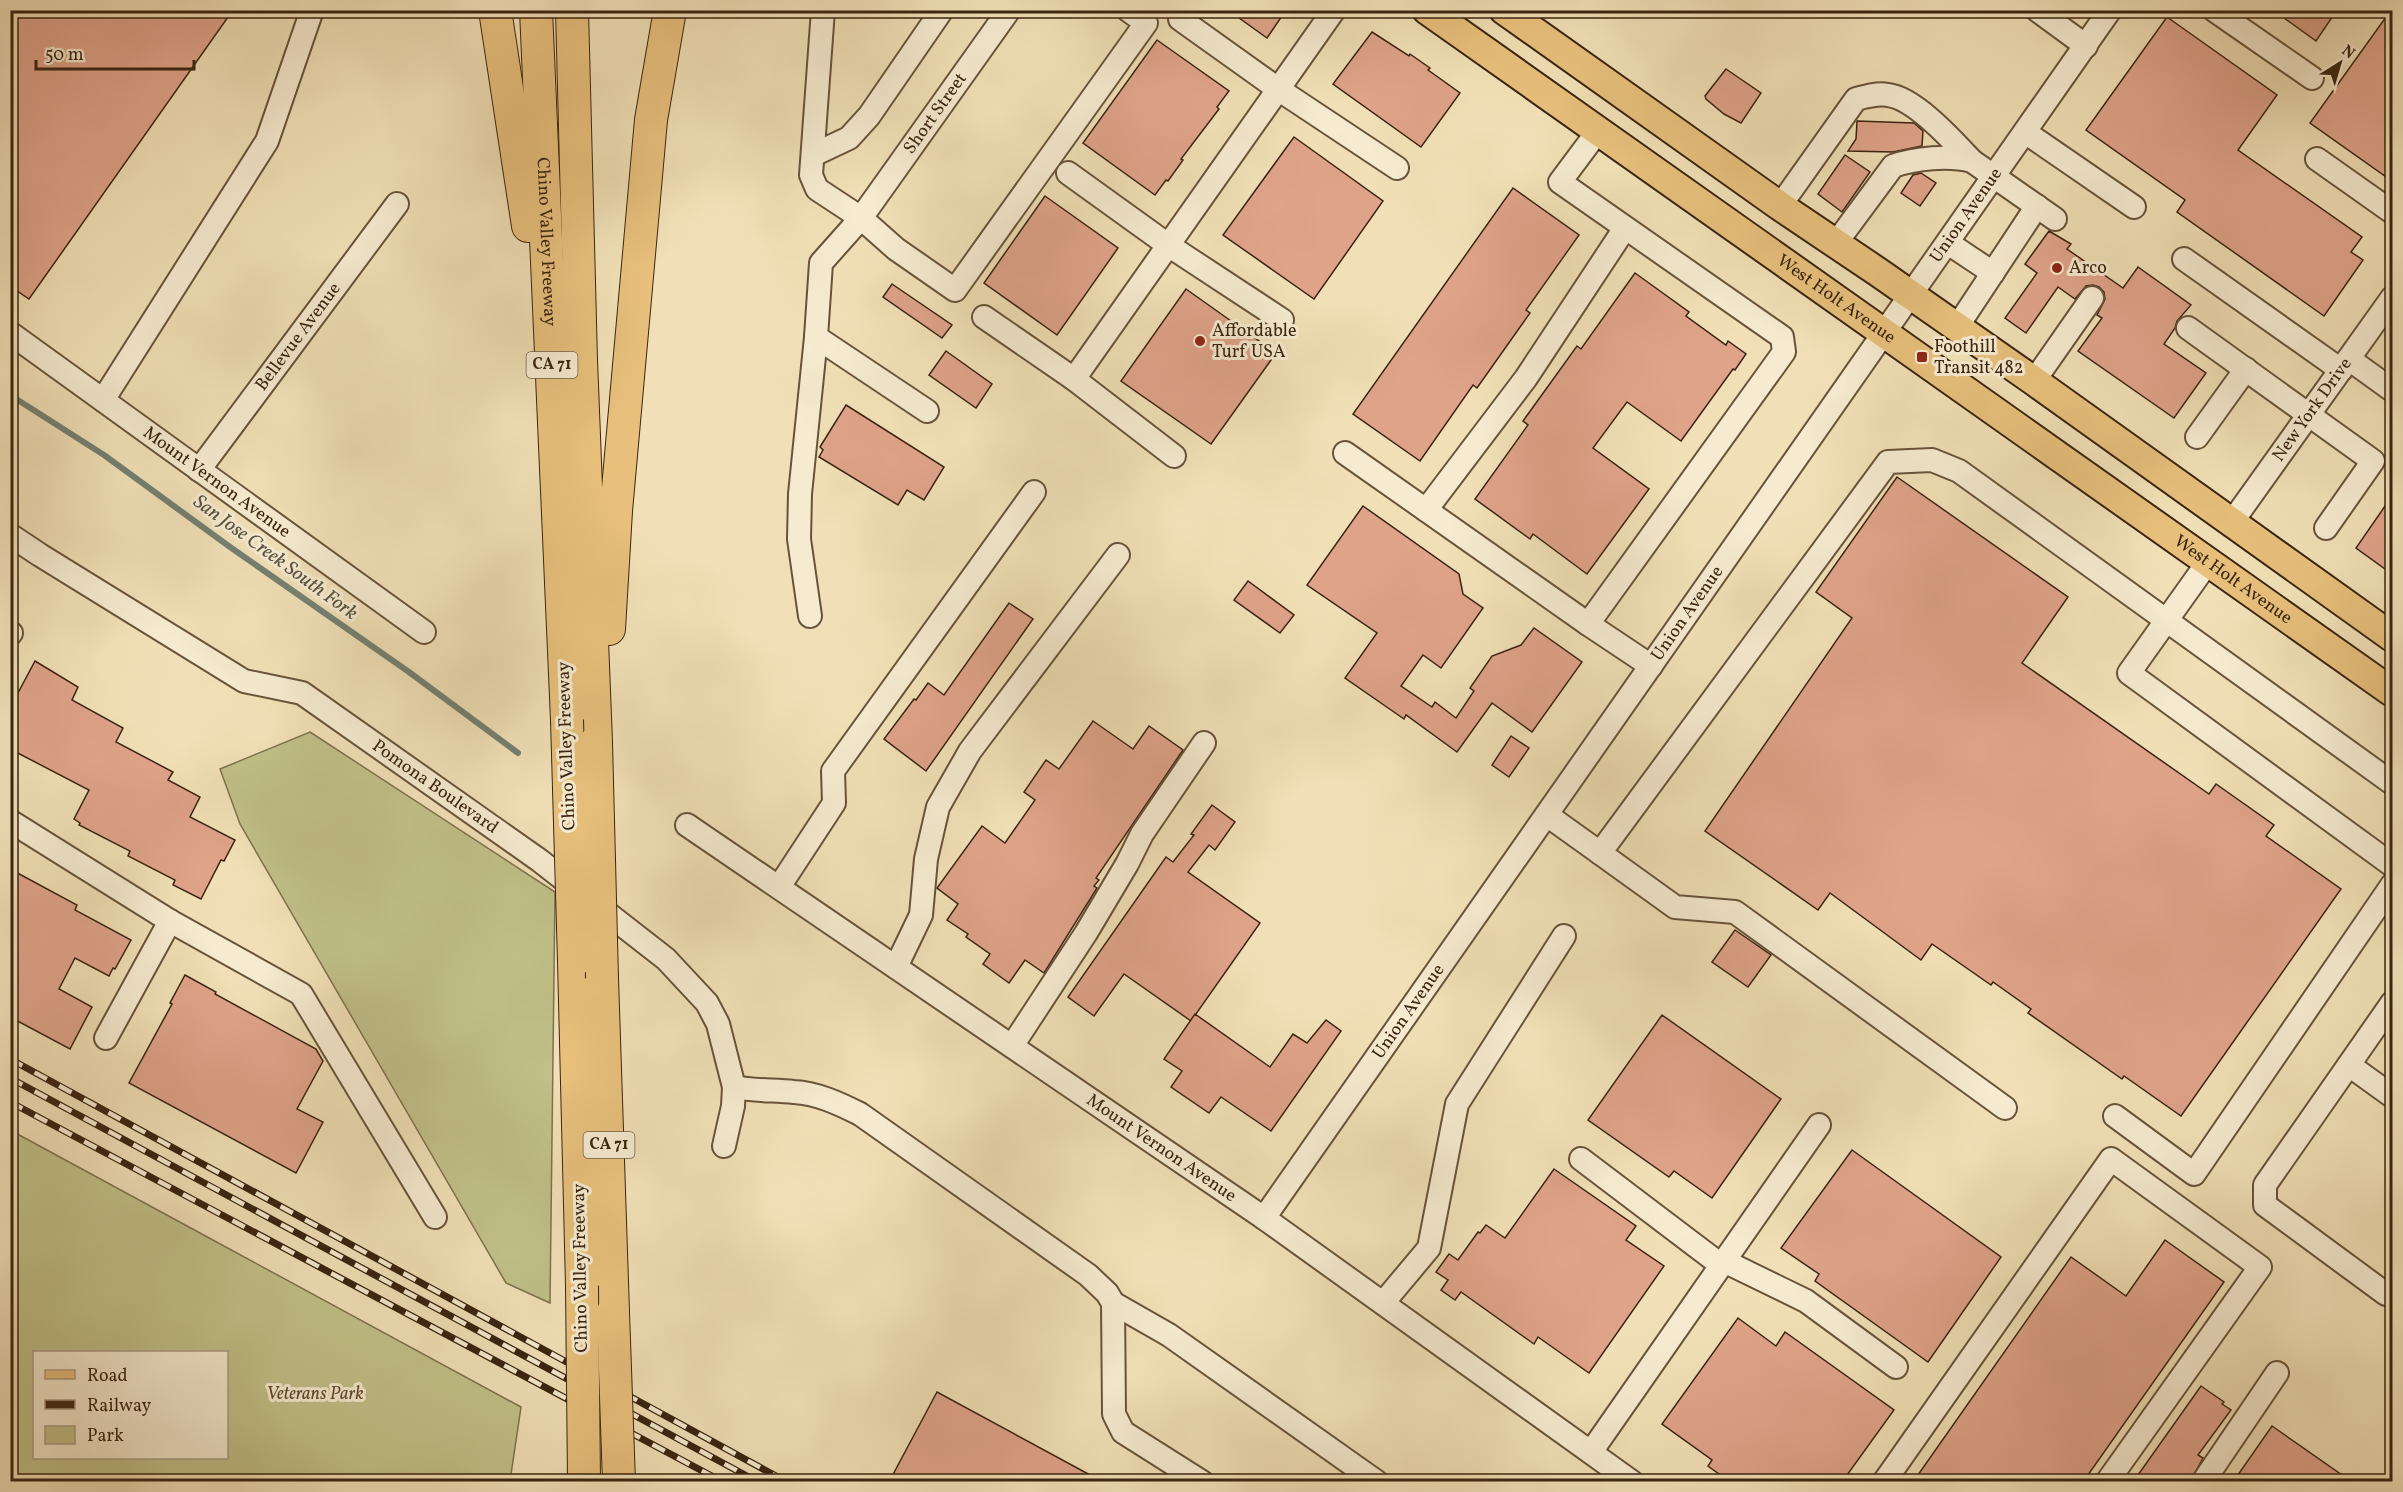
<svg xmlns="http://www.w3.org/2000/svg" width="2403" height="1492" viewBox="0 0 2403 1492" font-family="Vollkorn,serif">
<style>
.green{fill:#c1c089;stroke:#7e724d;stroke-width:1.5;fill-rule:evenodd}
.lines{fill:none;stroke-linecap:round;stroke-linejoin:round}
.stream{stroke:#748072;stroke-width:6}
.building{fill:#dfa38a;stroke:#3a2411;stroke-width:1.5}
.minor-casing{stroke:#68533a;stroke-width:26}
.major-casing{stroke:#3a2411;stroke-width:32}
.highway-casing{stroke:#3a2411;stroke-width:34}
.minor{stroke:#f6ebd0;stroke-width:22}
.major{stroke:#e8c07c;stroke-width:28}
.highway{stroke:#e8c07c;stroke-width:32}
.rail-casing{stroke:#3a2411;stroke-width:7}
.rail{stroke:#f6ebd0;stroke-width:4.5;stroke-dasharray:14;stroke-linecap:butt}
.highway-bridge-casing{stroke:#3a2411;stroke-width:34;stroke-linecap:butt}
.highway-bridge{stroke:#e8c07c;stroke-width:32}
.poi-dot{fill:#8f2418;stroke:#f6ebd0;stroke-width:2}
.labels{text-anchor:middle;dominant-baseline:central;stroke-width:6;stroke-linejoin:round;paint-order:stroke}
.shield{fill:#f6ebd0;stroke:#72604a;stroke-width:1.5}
.shield-label{font-size:16px;font-weight:bold;fill:#3a2411}
.street-label{font-size:18px;fill:#3a2411;stroke:#f6ebd0}
.poi-label{font-size:18px;fill:#3a2411;stroke:#f6ebd0;text-anchor:start}
.park-label{font-size:18px;font-style:italic;fill:#5c4b2f;stroke:#f6ebd0}
.water-label{font-size:20px;font-style:italic;fill:#575241;stroke:#f6ebd0}
</style>
<rect width="100%" height="100%" fill="#f1e0b7"/>
<filter id="stains"><feTurbulence type="fractalNoise" baseFrequency=".00333" numOctaves="4"/><feColorMatrix values="0 0 0 0 .2 0 0 0 0 .09 0 0 0 0 .02 0 0 0 .5 -.17"/></filter>
<radialGradient id="worn" r=".72"><stop offset=".6" stop-color="#630" stop-opacity="0"/><stop offset="1" stop-color="#630" stop-opacity=".3"/></radialGradient>
<!-- green -->
<g class="green">
<polygon points="310,732 555,892 550,1303 506,1283 240,824 220,769"/>
<path d="M10,1130L521,1407L510,1481H11ZM34,1352H226V1458H34Z"/>
</g>
<g class="lines">
<!-- stream -->
<polyline class="stream" points="10,395 104,455 230,547 409,672 518,753"/>
</g>
<!-- building -->
<g class="building">
<polygon points="10,10 233,10 29,299 10,286"/>
<polygon points="1228,10 1286,10 1267,38"/>
<polygon points="2273,10 2337,10 2316,41"/>
<polygon points="2391,10 2392,10 2392,181 2310,123"/>
<polygon points="2167,17 2277,95 2238,150 2362,237 2351,252 2363,260 2324,316 2177,212 2185,200 2086,130"/>
<polygon points="1372,32 1409,56 1410,54 1430,68 1428,70 1460,93 1421,147 1333,84"/>
<polygon points="1157,40 1229,91 1217,107 1219,109 1181,159 1183,160 1168,181 1166,180 1155,195 1083,143"/>
<polygon points="1726,69 1761,93 1741,123 1724,114 1706,99 1705,96"/>
<polygon points="1857,121 1914,123 1923,131 1922,146 1893,152 1848,151 1856,139"/>
<polygon points="1294,137 1383,201 1314,299 1223,235"/>
<polygon points="1845,155 1870,172 1842,212 1818,194"/>
<polygon points="1921,173 1936,183 1920,206 1901,193 1913,175"/>
<polygon points="1513,188 1579,235 1526,310 1530,313 1477,388 1473,385 1420,461 1353,414"/>
<polygon points="1045,196 1118,248 1057,335 984,283"/>
<polygon points="2049,231 2071,244 2067,249 2123,288 2138,267 2191,305 2177,321 2175,328 2164,344 2206,373 2174,418 2078,351 2102,318 2097,315 2105,299 2104,292 2099,287 2093,285 2086,286 2075,299 2058,287 2026,333 2005,318 2037,273 2025,264"/>
<polygon points="1635,273 1689,312 1686,316 1726,345 1728,341 1746,354 1735,370 1733,369 1681,441 1627,402 1593,448 1649,489 1587,574 1533,534 1530,539 1475,499 1528,425 1523,421 1577,346 1581,349"/>
<polygon points="892,284 952,325 942,338 883,297"/>
<polygon points="1186,289 1276,353 1211,444 1121,381"/>
<polygon points="946,351 992,384 976,408 929,375"/>
<polygon points="846,405 944,467 924,500 907,490 898,505 819,457 823,450 820,447"/>
<polygon points="1897,477 2068,597 2022,663 2209,794 2216,784 2274,825 2266,836 2341,889 2181,1116 2124,1076 2122,1079 2028,1013 2031,1009 1993,982 1991,985 1932,944 1921,960 1830,893 1818,910 1705,831 1852,618 1816,592"/>
<polygon points="2392,496 2392,574 2356,548"/>
<polygon points="1363,506 1459,574 1463,594 1483,608 1441,668 1423,655 1401,686 1432,707 1435,702 1456,718 1474,691 1470,688 1492,656 1521,645 1534,628 1582,662 1532,732 1492,703 1457,752 1406,715 1404,719 1345,678 1377,633 1307,585"/>
<polygon points="1248,581 1294,615 1280,633 1234,600"/>
<polygon points="1009,603 1033,619 926,771 884,739 914,699 916,700 928,683 944,695"/>
<polygon points="35,661 78,687 72,700 123,728 116,742 173,772 168,780 200,797 190,817 235,840 224,861 221,860 201,899 173,885 175,880 128,856 130,851 79,825 80,823 74,819 89,790 10,749 10,708"/>
<polygon points="1093,721 1133,749 1149,726 1183,750 1096,878 1099,880 1094,886 1097,888 1044,973 1025,960 1009,983 983,964 990,954 966,937 968,934 947,920 958,904 937,888 982,826 1005,843 1035,800 1024,792 1046,760 1059,769"/>
<polygon points="1511,736 1529,748 1509,777 1492,765"/>
<polygon points="1212,805 1235,822 1215,850 1209,845 1188,872 1260,923 1191,1021 1124,974 1094,1016 1068,997 1166,857 1173,862 1194,835 1191,834"/>
<polygon points="10,869 77,905 75,910 131,940 115,969 113,968 109,976 75,958 59,989 92,1007 70,1049 10,1017"/>
<polygon points="1735,930 1771,955 1748,987 1712,962"/>
<polygon points="185,975 216,992 215,994 316,1049 323,1061 297,1109 323,1122 296,1173 129,1083 172,1004 170,1003"/>
<polygon points="1195,1014 1270,1067 1293,1034 1307,1043 1326,1020 1341,1031 1271,1131 1221,1097 1209,1113 1171,1087 1182,1071 1164,1059"/>
<polygon points="1662,1015 1781,1099 1712,1198 1674,1171 1669,1177 1588,1120"/>
<polygon points="1852,1150 2001,1257 1928,1362 1815,1281 1819,1274 1781,1248"/>
<polygon points="1554,1169 1636,1226 1626,1240 1664,1266 1589,1373 1538,1337 1534,1344 1461,1292 1455,1300 1441,1290 1448,1280 1436,1272 1449,1254 1458,1260 1478,1232 1480,1233 1486,1225 1505,1238"/>
<polygon points="2165,1240 2224,1282 2083,1482 1913,1482 2071,1257 2126,1296"/>
<polygon points="1738,1318 1776,1346 1785,1332 1894,1410 1842,1482 1730,1482 1708,1466 1712,1460 1662,1424"/>
<polygon points="2201,1386 2224,1402 2222,1404 2231,1410 2198,1455 2203,1458 2190,1482 2133,1482"/>
<polygon points="937,1392 1103,1482 889,1482"/>
<polygon points="2272,1426 2352,1482 2233,1482"/>
</g>
<g class="lines">
<defs>
<g id="minor">
<polyline points="823,10 811,175 817,189 861,218 896,249 955,290 1146,23 1128,10"/>
<polyline points="2037,10 2086,46"/>
<polyline points="2214,10 2312,78"/>
<polyline points="1180,19 1278,89 1397,168"/>
<polyline points="1598,131 1560,182 1782,337 1784,352 1588,624 1651,666"/>
<polyline points="2025,132 2134,207"/>
<polyline points="813,155 849,138 869,116 942,10"/>
<polyline points="2317,159 2392,212"/>
<polyline points="1068,173 1168,245 1282,320"/>
<path d="M1780,206L1856,99C1867,96 1877,93 1888,95C1915,98 1954,142 1972,161"/>
<path d="M1836,243L1893,166C1916,158 1949,155 1972,161L2055,219"/>
<polyline points="1948,243 1993,273"/>
<polyline points="2184,259 2341,370"/>
<polyline points="984,317 1074,379"/>
<polyline points="1957,327 2037,206"/>
<polyline points="2188,328 2373,461 2326,528"/>
<path id="s1" d="M10,333L424,632"/>
<polyline points="2349,359 2392,390"/>
<polyline points="2034,381 2092,298"/>
<polyline points="103,400 267,141 312,10"/>
<path id="s2" d="M927,411L816,337L821,263L861,218L1009,10"/>
<polyline points="2197,437 2246,369"/>
<polyline points="1345,453 1588,624"/>
<polyline points="1174,456 1074,379 1334,10"/>
<path id="s3" d="M199,470L397,204"/>
<polyline points="1426,510 1526,378 1625,228"/>
<path id="s4" d="M2232,522L2392,298"/>
<path id="s5" d="M10,535L40,555L244,681L302,693L539,860L666,959L707,1003L718,1024L734,1087L733,1106L724,1146"/>
<polyline points="2208,562 2129,673 2392,865"/>
<polyline points="810,616 799,539 800,494 816,337"/>
<polyline points="10,634 11,633"/>
<polyline points="1547,815 1600,853"/>
<polyline points="10,821 170,921 301,994 435,1217"/>
<path id="s6" d="M687,825L1264,1218L1632,1482"/>
<polyline points="779,887 834,803 833,771 1034,492"/>
<polyline points="896,967 921,915 926,859 938,807 970,751 1118,555"/>
<polyline points="106,1038 170,921"/>
<polyline points="1012,1046 1086,933 1127,864 1142,834 1204,743"/>
<polyline points="2349,1065 2392,1096"/>
<path d="M734,1087C754,1091 773,1090 794,1092C817,1093 840,1104 860,1114L1088,1275L1107,1293L1113,1303L1169,1335L1377,1482"/>
<polyline points="2005,1108 1735,912 1675,907 1600,853 1888,462 1932,460 1959,471 2392,783"/>
<polyline points="2115,1116 2194,1174 2392,885"/>
<polyline points="1581,1159 1721,1265"/>
<path id="s7" d="M1264,1218L2110,10"/>
<polyline points="1724,1261 1806,1301 1896,1367"/>
<polyline points="2386,1294 2265,1205 2265,1185 2392,1003"/>
<polyline points="1113,1303 1114,1414 1123,1432 1202,1482"/>
<polyline points="1383,1303 1429,1248 1457,1104 1564,936"/>
<polyline points="1591,1452 1819,1125"/>
<polyline points="1884,1482 2111,1159 2260,1267 2107,1482"/>
<polyline points="2203,1482 2277,1373"/>
</g>
<g id="major">
<path id="s8" d="M1427,10L2392,692"/>
<polyline points="1504,10 1780,206 1878,272 2034,381 2392,637"/>
</g>
<g id="highway">
<polyline points="495,10 528,226"/>
<path id="s9" d="M536,10L567,720"/>
<polyline points="572,10 581,360 596,742"/>
<polyline points="609,629 616,511 651,120 670,10"/>
<polyline points="574,961 582,1286"/>
<polyline points="602,978 613,1312"/>
</g>
</defs>
<!-- minor casing -->
<use href="#minor" class="minor-casing"/>
<!-- major casing -->
<use href="#major" class="major-casing"/>
<!-- highway casing -->
<use href="#highway" class="highway-casing"/>
<!-- minor -->
<use href="#minor" class="minor"/>
<!-- major -->
<use href="#major" class="major"/>
<!-- highway -->
<use href="#highway" class="highway"/>
<defs>
<g id="rail">
<polyline points="10,1059 787,1482"/>
<polyline points="10,1078 758,1482"/>
<polyline points="10,1102 723,1482"/>
</g>
</defs>
<!-- rail casing -->
<use href="#rail" class="rail-casing"/>
<!-- rail -->
<use href="#rail" class="rail"/>
<defs>
<g id="highway-bridge">
<polyline points="567,720 574,961"/>
<polyline points="596,742 602,978"/>
<polyline points="582,1286 584,1481"/>
<polyline points="613,1312 619,1482"/>
</g>
</defs>
<!-- highway-bridge casing -->
<use href="#highway-bridge" class="highway-bridge-casing"/>
<!-- highway-bridge -->
<use href="#highway-bridge" class="highway-bridge"/>
</g>
<!-- markers -->
<g class="poi-dot">
<circle cx="2057" cy="268" r="6"/>
<circle cx="1200" cy="341" r="6"/>
<rect x="1916" y="351" width="12" height="12" rx="3"/>
</g>
<g class="labels">
<!-- shield labels -->
<g class="shield">
<rect x="526.5" y="352" width="51" height="26" rx="4.5"/>
<rect x="583.5" y="1132" width="51" height="26" rx="4.5"/>
</g>
<g class="shield-label">
<text x="552" y="365">CA 71</text>
<text x="609" y="1145">CA 71</text>
</g>
<!-- street labels -->
<g class="street-label">
<text stroke="none"><textPath href="#s2" startOffset="396">Short Street</textPath></text>
<text stroke="none"><textPath href="#s7" startOffset="1224">Union Avenue</textPath></text>
<text stroke="none"><textPath href="#s9" startOffset="232">Chino Valley Freeway</textPath></text>
<text stroke="none"><textPath href="#s8" startOffset="501">West Holt Avenue</textPath></text>
<text stroke="none"><textPath href="#s3" startOffset="166">Bellevue Avenue</textPath></text>
<text stroke="none"><textPath href="#s4" startOffset="138">New York Drive</textPath></text>
<text stroke="none"><textPath href="#s1" startOffset="255">Mount Vernon Avenue</textPath></text>
<text stroke="none"><textPath href="#s8" startOffset="987">West Holt Avenue</textPath></text>
<text stroke="none"><textPath href="#s7" startOffset="738">Union Avenue</textPath></text>
<text transform="translate(567 746) rotate(-92)">Chino Valley Freeway</text>
<text stroke="none"><textPath href="#s5" startOffset="498">Pomona Boulevard</textPath></text>
<text stroke="none"><textPath href="#s7" startOffset="252">Union Avenue</textPath></text>
<text stroke="none"><textPath href="#s6" startOffset="574">Mount Vernon Avenue</textPath></text>
<text transform="translate(581 1268) rotate(-91)">Chino Valley Freeway</text>
</g>
<!-- poi labels -->
<g class="poi-label">
<text x="2069" y="268">Arco</text>
<text x="1212" y="331">Affordable<tspan x="1212" dy="21">Turf USA</tspan></text>
<text x="1934" y="347">Foothill<tspan x="1934" dy="21">Transit 482</tspan></text>
</g>
<!-- park labels -->
<g class="park-label">
<text x="315" y="1394">Veterans Park</text>
</g>
<!-- water labels -->
<g class="water-label">
<text transform="translate(275 558) rotate(36)">San Jose Creek South Fork</text>
</g>
</g>
<!-- margin -->
<rect width="2403" height="1492" fill="none" stroke="#f1e0b7" stroke-width="36"/>
<rect x="12" y="12" width="2379" height="1468" fill="none" stroke="#3a2411" stroke-width="3"/>
<rect x="18" y="18" width="2367" height="1456" fill="none" stroke="#3a2411" stroke-width="1.5"/>
<!-- legend -->
<rect x="33" y="1351" width="195" height="108" fill="#f6ebd0" stroke="#ab9b84" stroke-width="1.5"/>
<rect x="45" y="1370" width="30" height="9" fill="#e8c07c" stroke="#ab9b84" stroke-width="1.5"/>
<text x="87" y="1381" font-size="18" fill="#3a2411">Road</text>
<rect x="45" y="1400" width="30" height="9" fill="#3a2411" stroke="#ab9b84" stroke-width="1.5"/>
<text x="87" y="1411" font-size="18" fill="#3a2411">Railway</text>
<rect x="45" y="1426" width="30" height="18" fill="#c1c089" stroke="#ab9b84" stroke-width="1.5"/>
<text x="87" y="1441" font-size="18" fill="#3a2411">Park</text>
<!-- north arrow -->
<g transform="translate(2340 63) rotate(37)" stroke="#f6ebd0" stroke-width="4.5" paint-order="stroke">
<path d="M0-4.5L10 22L0 15L-10 22Z" fill="#3a2411"/>
<text y="-9" font-size="16" font-weight="bold" text-anchor="middle" fill="#3a2411">N</text>
</g>
<!-- scale -->
<path d="M36 60v9h158v-9" fill="none" stroke="#3a2411" stroke-width="3"/>
<text x="45" y="60" font-size="18" fill="#3a2411" stroke="#f6ebd0" stroke-width="4.5" paint-order="stroke">50 m</text>
<rect width="100%" height="100%" filter="url(#stains)"/>
<rect width="100%" height="100%" fill="url(#worn)"/>
</svg>
